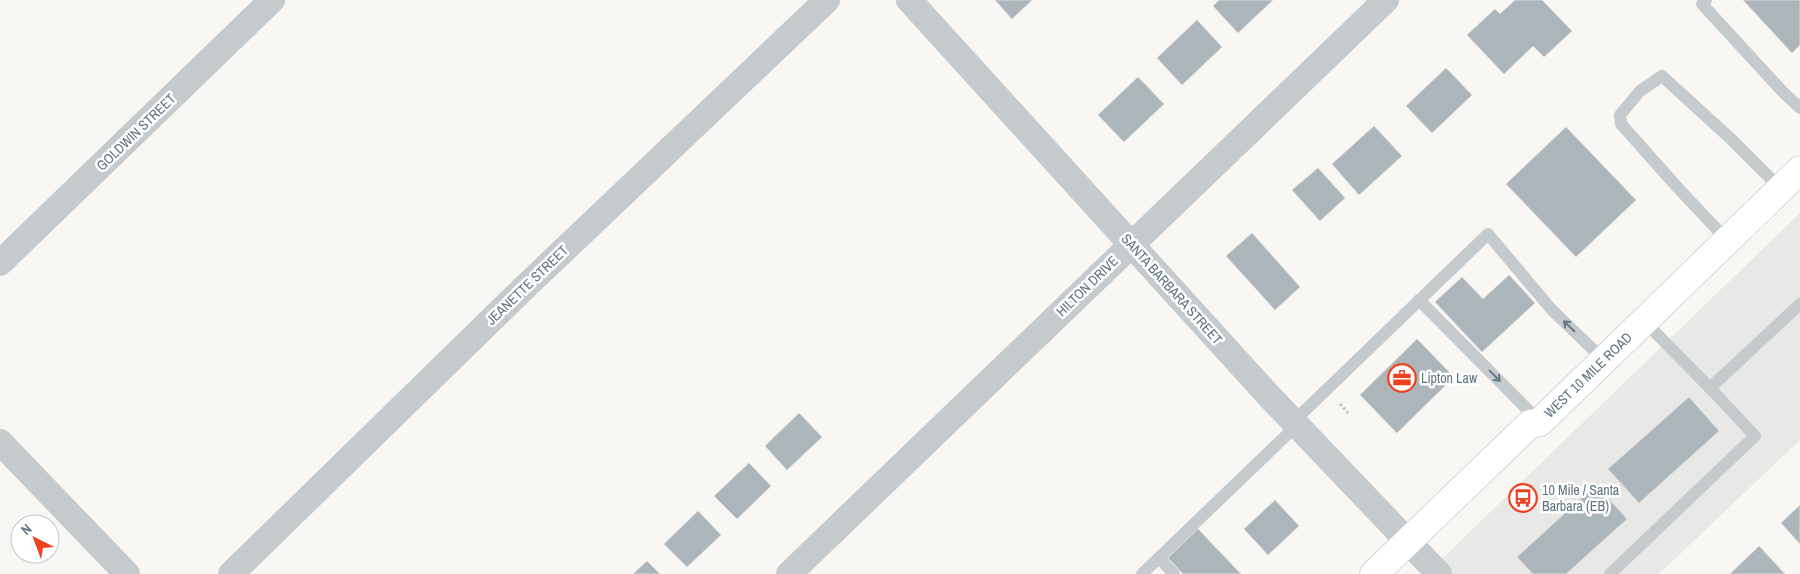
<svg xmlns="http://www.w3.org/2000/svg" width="1800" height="574" viewBox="0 0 1800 574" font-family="'Archivo Narrow',sans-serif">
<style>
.built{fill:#e8e9e7}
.building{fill:#abb5ba;stroke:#d9d9d7}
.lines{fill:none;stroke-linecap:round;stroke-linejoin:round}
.secondary-casing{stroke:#b7bdc1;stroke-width:29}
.path{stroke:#bec1c3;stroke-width:3;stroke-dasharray:2.5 2.5;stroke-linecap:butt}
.service{stroke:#c5cacc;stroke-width:12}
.minor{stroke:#c5cacc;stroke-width:26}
.secondary{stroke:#fff;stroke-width:28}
.oneway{stroke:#667985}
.labels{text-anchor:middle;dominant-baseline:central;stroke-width:5;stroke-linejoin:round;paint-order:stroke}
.street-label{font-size:14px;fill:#617581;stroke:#fff}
.poi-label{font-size:14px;fill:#617581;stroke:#fff;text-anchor:start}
</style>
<rect width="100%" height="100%" fill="#f8f7f4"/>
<!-- built -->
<polygon class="built" points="1800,213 1800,440 1659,574 1426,574"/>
<!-- building -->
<g class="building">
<polygon points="995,0 1032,0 1012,19"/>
<polygon points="1219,0 1273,0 1238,33 1213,6"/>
<polygon points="1515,0 1542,0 1572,31 1544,57 1533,46 1504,74 1467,35 1495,9 1500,14"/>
<polygon points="1743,0 1800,0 1800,45 1792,53"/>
<polygon points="1197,20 1222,47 1182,85 1157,58"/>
<polygon points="1446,68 1472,95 1432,133 1406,106"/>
<polygon points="1138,77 1164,104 1124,142 1098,115"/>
<polygon points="1374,126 1402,156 1359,195 1332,164"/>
<polygon points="1566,127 1636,200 1576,257 1506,184"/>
<polygon points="1318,168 1345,198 1320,221 1292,190"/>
<polygon points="1252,233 1300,287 1275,310 1226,256"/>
<polygon points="1509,275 1535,303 1482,352 1435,302 1462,277 1483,299"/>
<polygon points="1417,339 1454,377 1397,433 1360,395"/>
<polygon points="1689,397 1719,431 1639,503 1608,469"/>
<polygon points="799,413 822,437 787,470 765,446"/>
<polygon points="749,463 771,486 737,519 714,496"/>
<polygon points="1596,485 1627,519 1566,574 1533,574 1517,557"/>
<polygon points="1275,500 1299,526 1268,555 1244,529"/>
<polygon points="1800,505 1800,544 1781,523"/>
<polygon points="698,511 721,535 687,567 664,544"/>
<polygon points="1198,529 1241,574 1183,574 1168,558"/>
<polygon points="1759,546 1785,574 1730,574"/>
<polygon points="647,561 660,574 633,574"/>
</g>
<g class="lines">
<defs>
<polyline id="secondary" points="1374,574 1530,424 1540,422 1800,170"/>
</defs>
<!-- secondary casing -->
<use href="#secondary" class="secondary-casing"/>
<!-- path -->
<polyline class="path" points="1340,404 1348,413"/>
<!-- service -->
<g class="service">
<polyline points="1706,0 1702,4 1782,91 1800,108"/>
<polyline points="1727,240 1678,188 1621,124 1620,115 1640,91 1662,76 1731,139 1781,189"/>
<polyline points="1419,300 1540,422"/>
<polyline points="1644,321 1710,388"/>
<polyline points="1293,422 1488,234 1552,310 1604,360"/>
<polyline points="1159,558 1174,574"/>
<polyline points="1142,574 1296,426"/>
<polyline points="1610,574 1755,436 1710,388 1800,304"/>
</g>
<!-- minor -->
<g class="minor">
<polyline points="909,0 1270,397 1439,574"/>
<polyline points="0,263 272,0"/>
<polyline points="0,442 127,574"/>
<polyline points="231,574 524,288 827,0"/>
<polyline points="789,574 1386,0"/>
</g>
<!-- secondary -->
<use href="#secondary" class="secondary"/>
</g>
<!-- one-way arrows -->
<defs><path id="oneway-shaft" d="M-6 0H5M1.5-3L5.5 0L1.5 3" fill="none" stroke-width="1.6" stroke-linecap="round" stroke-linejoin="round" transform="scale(1.25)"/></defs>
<g class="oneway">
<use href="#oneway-shaft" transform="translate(1569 326) rotate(-136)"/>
<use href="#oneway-shaft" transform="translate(1495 376) rotate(45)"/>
</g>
<!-- icons -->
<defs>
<symbol id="office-ring" viewBox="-11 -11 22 22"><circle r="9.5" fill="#fff" stroke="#ee411e" stroke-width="1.5"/><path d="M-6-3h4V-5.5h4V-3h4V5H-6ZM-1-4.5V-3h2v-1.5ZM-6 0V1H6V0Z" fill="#ee411e"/></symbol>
<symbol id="bus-ring" viewBox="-11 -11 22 22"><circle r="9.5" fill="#fff" stroke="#ee411e" stroke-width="1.5"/><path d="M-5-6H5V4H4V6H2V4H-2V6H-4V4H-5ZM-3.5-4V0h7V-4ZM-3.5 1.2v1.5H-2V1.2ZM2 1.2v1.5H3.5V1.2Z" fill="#ee411e"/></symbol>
</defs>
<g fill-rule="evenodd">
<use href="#office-ring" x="1386" y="362" width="32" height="32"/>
<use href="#bus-ring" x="1507" y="482" width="32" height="32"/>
</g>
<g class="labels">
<!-- street labels -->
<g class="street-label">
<text transform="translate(136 132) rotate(-44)">GOLDWIN STREET</text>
<text transform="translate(527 285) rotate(-44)">JEANETTE STREET</text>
<text transform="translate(1087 286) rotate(-44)">HILTON DRIVE</text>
<text transform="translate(1172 289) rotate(48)">SANTA BARBARA STREET</text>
<text transform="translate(1588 375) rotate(-44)">WEST 10 MILE ROAD</text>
</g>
<!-- poi labels -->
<g class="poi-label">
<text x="1421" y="378">Lipton Law</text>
<text x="1542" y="490">10 Mile / Santa<tspan x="1542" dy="16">Barbara (EB)</tspan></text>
</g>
</g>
<!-- north arrow -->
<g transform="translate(35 539) rotate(318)"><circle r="24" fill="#ffffff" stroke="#c0c8cd"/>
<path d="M0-4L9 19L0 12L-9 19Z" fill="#ee411e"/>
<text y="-8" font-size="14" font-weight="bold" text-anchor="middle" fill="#617581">N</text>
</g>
</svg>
